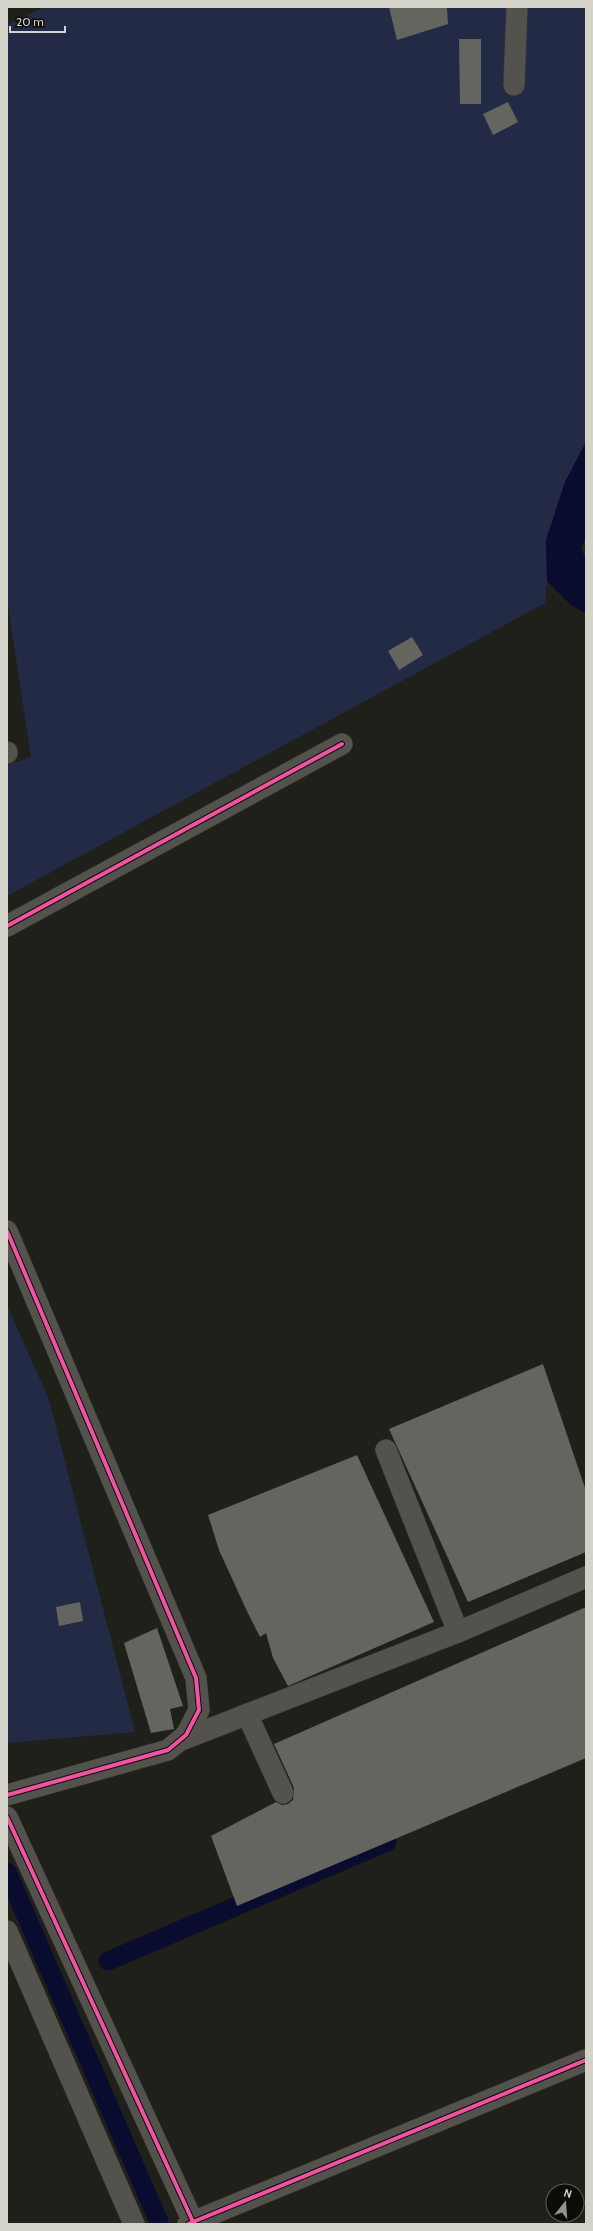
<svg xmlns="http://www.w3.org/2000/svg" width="593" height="2231" viewBox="0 0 593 2231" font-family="Cabin,sans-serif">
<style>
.green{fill:#232a46}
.water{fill:#090b2f}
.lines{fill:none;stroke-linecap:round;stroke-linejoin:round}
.canal{stroke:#090b2f;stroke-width:19}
.building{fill:#65655f}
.minor-casing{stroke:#3a3a35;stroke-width:22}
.minor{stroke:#53524d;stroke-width:21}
.cycleway-casing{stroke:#0d0c07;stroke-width:6}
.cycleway{stroke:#f153a3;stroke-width:4}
</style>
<rect width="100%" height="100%" fill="#20201a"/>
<!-- green -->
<g class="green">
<polygon points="45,7 586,7 586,442 565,482 546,540 547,581 545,603 7,896 7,765 31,757 7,599 7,24"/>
<polygon points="7,1305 49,1400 135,1732 7,1743"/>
</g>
<!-- water -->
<polygon class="water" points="586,442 586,536 581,549 586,559 586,613 572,606 547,581 546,540 565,482"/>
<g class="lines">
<!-- canal -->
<g class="canal">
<polyline points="7,1872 159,2222"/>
<polyline points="108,1961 387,1842"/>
</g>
</g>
<!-- building -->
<g class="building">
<polygon points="389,7 447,7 448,24 397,40"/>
<polygon points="459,39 481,39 481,104 460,104"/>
<polygon points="508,102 518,122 493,135 483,114"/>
<polygon points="412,637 423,655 399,670 388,651"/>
<polygon points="543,1364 586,1491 586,1552 468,1602 389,1429"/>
<polygon points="357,1455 434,1622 288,1686 273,1658 266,1633 260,1637 245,1607 219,1550 208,1515"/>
<polygon points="80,1602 83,1621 59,1626 56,1607"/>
<polygon points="586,1607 586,1758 237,1906 211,1836 276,1802 282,1805 288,1804 293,1800 294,1788 274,1744"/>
<polygon points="157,1628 183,1706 170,1709 174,1729 151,1733 124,1643"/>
</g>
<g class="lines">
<defs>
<g id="minor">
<polyline points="514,85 517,7"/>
<polyline points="7,752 7,753"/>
<polyline points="7,926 342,744"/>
<polyline points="7,1231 196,1678 199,1710 186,1735 168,1750 7,1795"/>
<polyline points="386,1450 458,1632"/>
<polyline points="247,1714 283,1793"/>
<polyline points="179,1741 458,1632 586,1577"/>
<polyline points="7,1817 194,2224"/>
<polyline points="7,1931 134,2224"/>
<polyline points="188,2224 586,2060"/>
</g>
</defs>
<!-- minor casing -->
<use href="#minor" class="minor-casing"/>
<!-- minor -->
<use href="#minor" class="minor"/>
<defs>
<g id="cycleway">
<polyline points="7,926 342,744"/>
<polyline points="7,1231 196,1678 199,1710 186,1735 168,1750 7,1795"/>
<polyline points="7,1817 194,2224"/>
<polyline points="188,2224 586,2060"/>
</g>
</defs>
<!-- cycleway casing -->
<use href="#cycleway" class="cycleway-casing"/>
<!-- cycleway -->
<use href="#cycleway" class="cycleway"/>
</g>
<!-- border -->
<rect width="593" height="2231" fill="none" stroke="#d3d3ca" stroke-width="16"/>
<!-- north arrow -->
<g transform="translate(565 2203) rotate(17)"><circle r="19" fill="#0d0c07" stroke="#5c5c55"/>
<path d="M0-3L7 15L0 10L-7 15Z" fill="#94948c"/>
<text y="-6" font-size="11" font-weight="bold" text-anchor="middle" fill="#d3d3ca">N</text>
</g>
<!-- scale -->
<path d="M10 26v6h55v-6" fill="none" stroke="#d3d3ca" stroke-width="2"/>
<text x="16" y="26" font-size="12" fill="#d3d3ca" stroke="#0d0c07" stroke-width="3" paint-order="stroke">20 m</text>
</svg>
